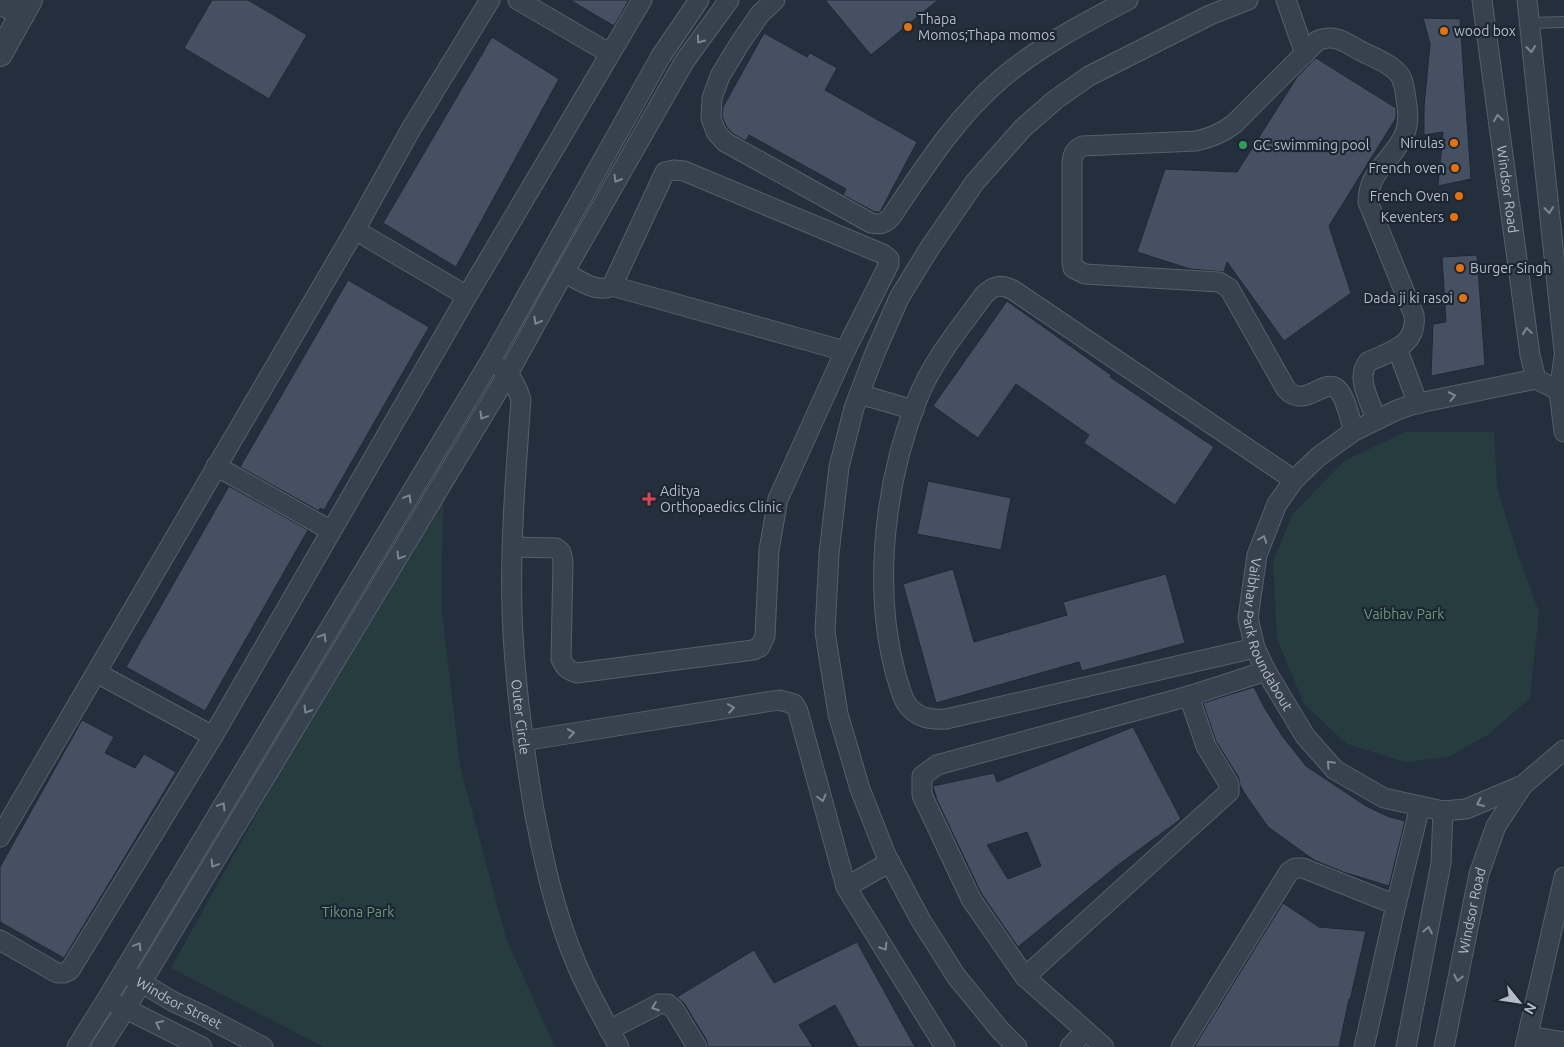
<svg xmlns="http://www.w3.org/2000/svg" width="1564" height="1047" viewBox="0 0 1564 1047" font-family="Ubuntu,sans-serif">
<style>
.green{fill:#263c3f}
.building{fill:#455162;stroke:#1f2835;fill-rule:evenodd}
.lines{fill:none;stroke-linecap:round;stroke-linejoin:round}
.service-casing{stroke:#565f6c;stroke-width:12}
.minor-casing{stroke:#565f6c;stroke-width:21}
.tertiary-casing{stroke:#565f6c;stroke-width:26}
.service{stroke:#38414e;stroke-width:10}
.minor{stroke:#38414e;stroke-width:19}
.tertiary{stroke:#38414e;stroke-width:24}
.oneway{stroke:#7c8592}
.food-dot{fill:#e8710a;stroke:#1d2633;stroke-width:2}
.leisure-dot{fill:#2e9e5b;stroke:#1d2633;stroke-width:2}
.health-dot{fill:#e0444e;stroke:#1d2633;stroke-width:2}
.labels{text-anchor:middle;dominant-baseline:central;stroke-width:4.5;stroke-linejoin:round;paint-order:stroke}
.poi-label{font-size:14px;fill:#b4bcc9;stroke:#1d2633;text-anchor:start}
.street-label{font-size:14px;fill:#b4bcc9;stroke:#1d2633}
.park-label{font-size:14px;fill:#6b9a76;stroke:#1d2633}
</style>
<rect width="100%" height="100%" fill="#242f3e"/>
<!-- green -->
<g class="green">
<polygon points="1405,432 1494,432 1497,487 1517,552 1539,612 1530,698 1489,734 1449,757 1405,762 1347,744 1304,704 1277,639 1273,562 1292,515 1344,461"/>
<polygon points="444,477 441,603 460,766 506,938 555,1047 324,1047 171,968"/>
</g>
<!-- building -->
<g class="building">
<polygon points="212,0 248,0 307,35 269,99 184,48"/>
<polygon points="570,0 629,0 614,26"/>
<polygon points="825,0 938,0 871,55"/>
<polygon points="1423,18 1460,19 1471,179 1438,186 1443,132 1424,135 1424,107 1430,44"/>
<polygon points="764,33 807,57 810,53 837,68 825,90 917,142 880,212 875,212 843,195 846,189 749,135 746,141 732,133 726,126 722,116 723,107"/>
<polygon points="492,37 559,79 456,267 383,223"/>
<polygon points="1316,58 1396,108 1396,118 1329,226 1351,293 1284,341 1227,262 1224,272 1190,269 1137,252 1165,169 1237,172 1297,77"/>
<polygon points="1477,255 1485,365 1431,376 1433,324 1446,322 1442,257"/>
<polygon points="348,280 429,327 324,510 320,508 319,511 240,467"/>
<polygon points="1007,301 1111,375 1110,377 1214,447 1175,505 1084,443 1089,435 1016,384 978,438 933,406"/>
<polygon points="928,481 1011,498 1001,550 917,534"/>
<polygon points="229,486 308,530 205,711 126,667"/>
<polygon points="953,569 974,642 1067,615 1063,602 1166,574 1185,643 1082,671 1079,662 936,703 903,584"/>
<polygon points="1254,687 1264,707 1283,737 1306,766 1366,806 1387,816 1405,821 1389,886 1343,872 1314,860 1268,827 1245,794 1240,785 1239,778 1216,741 1203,703"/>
<polygon points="82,720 114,737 105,753 135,768 144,754 176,772 64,958 0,922 0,867"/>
<path d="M1133,727L1181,819L1118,865L1018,947L981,893L937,800L933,786L994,773L997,782ZM1027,832L1041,866L1008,879L987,845Z"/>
<polygon points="1283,903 1319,927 1366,931 1350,1000 1349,999 1339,1047 1194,1047"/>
<polygon points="857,942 915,1047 858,1047 835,1005 799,1025 813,1047 708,1047 707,1041 684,1003 677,997 754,950 774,983"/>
</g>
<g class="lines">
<defs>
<polyline id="service" points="1529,23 1564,22"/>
<g id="minor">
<polyline points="518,0 609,53"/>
<path d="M775,0L760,14L740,43L720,76L712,98L711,118L716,132L725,142L871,223C880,225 884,224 891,217C924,168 956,117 1002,78C1040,46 1084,23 1128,0"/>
<polyline points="1286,0 1305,54"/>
<path id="s1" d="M1482,0L1530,355L1536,379"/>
<polyline points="1527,0 1564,351"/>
<polyline points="355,230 467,296"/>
<polyline points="612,286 845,351"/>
<polyline points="1397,348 1418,404"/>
<polyline points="1564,357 1559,391 1564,432"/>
<path id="s2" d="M501,368C512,377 517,386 521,400C516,470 510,541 512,611C514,678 523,744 534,810C544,862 555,914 576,963C588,992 604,1020 619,1047"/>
<path id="s3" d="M1559,391L1536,379L1414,404L1397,410L1354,431L1318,457L1294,480L1277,504L1257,555L1248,618L1255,648L1266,671L1305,736L1335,770L1384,798L1443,811L1466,809L1523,785L1564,750"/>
<polyline points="859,394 914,410"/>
<path d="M1354,431C1350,420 1346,399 1339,391C1325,374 1306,411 1286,389L1229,288L1219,282L1085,274L1073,268L1072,262V162C1073,154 1075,150 1082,146L1196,141C1211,138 1222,133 1234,124L1317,41C1333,33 1345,42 1359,50C1372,57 1393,64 1401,77C1404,83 1405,92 1406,99C1408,110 1409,123 1405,133C1394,160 1368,170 1368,202L1414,315C1418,346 1390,351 1368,362C1355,378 1371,403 1376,419"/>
<polyline points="216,466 330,530"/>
<path d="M513,547L556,548L561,552L563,561L561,659C565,668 568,670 577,673L753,650L760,647L765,636L769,550L778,499L845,351L889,264V259L883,254L684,171L674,170L665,172L612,286C597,294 577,279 564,272"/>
<path d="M1255,648L946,719C930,720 916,718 906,703C901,695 899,684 896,675C882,624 881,566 888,513C893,475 903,436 917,400C932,361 960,328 984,295C994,285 1001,284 1013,290L1294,480"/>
<polyline points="97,673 213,736"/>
<polyline points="523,741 779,700 794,704 798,711 846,887 945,1047"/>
<polyline points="0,837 355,230 411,129 490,0"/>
<polyline points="846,887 890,862"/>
<polyline points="0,940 57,973 64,973 70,970 213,736 467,296 642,0"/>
<path id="s4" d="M130,976L174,1002L202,1015L263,1047"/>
<polyline points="1025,977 1229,792 1229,784 1206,746 1189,696"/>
<polyline points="116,1004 202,1047"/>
<polyline points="609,1030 659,1004 668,1004 674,1009 697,1047"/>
<polyline points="1528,1036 1564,1042"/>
<polyline points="77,1047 107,999 491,360 661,56 699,0"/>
<polyline points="101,1047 126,1008 508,374 557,285 684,62 729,0"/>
<polyline points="1017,1047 1000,1030 956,976 920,919 886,855 860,789 838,714 825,632 829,554 839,467 854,408 875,353 899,298 929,249 975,182 1023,128 1055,100 1089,76 1210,15 1248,0"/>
<polyline points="1070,1047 1085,1031"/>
<polyline points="1104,1047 1025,977 971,899 922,795 922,776 937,765 1189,696 1266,671"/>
<polyline points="1181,1047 1289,872 1295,868 1303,868 1396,905 1420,806"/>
<polyline points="1364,1047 1396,905"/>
<polyline points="1406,1047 1441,863 1443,811"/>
<path id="s5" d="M1444,1047L1479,874L1496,826L1523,785"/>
<polyline points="1525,1047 1564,877"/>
</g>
<g id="tertiary">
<polyline points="0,1 22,15"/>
<polyline points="0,54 30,0"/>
</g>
</defs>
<!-- service casing -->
<use href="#service" class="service-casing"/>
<!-- minor casing -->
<use href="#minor" class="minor-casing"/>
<!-- tertiary casing -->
<use href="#tertiary" class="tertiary-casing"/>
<!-- service -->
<use href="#service" class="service"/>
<!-- minor -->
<use href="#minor" class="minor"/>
<!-- tertiary -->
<use href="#tertiary" class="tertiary"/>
</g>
<!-- one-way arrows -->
<defs><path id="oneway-chevron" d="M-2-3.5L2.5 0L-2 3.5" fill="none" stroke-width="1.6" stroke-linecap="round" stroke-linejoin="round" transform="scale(1.25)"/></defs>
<g class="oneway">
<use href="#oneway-chevron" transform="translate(700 40) rotate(126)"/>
<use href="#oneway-chevron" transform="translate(1531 49) rotate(84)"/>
<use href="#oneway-chevron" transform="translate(1498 118) rotate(-98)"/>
<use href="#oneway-chevron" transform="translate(617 179) rotate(120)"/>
<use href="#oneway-chevron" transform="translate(1549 210) rotate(84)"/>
<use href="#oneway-chevron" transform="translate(537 321) rotate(119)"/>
<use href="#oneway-chevron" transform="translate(1527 331) rotate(-98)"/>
<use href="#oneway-chevron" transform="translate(1452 396) rotate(-12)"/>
<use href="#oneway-chevron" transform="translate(483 416) rotate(121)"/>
<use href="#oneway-chevron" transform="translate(408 498) rotate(-59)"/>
<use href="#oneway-chevron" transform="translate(1263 539) rotate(-69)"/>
<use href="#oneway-chevron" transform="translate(400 556) rotate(121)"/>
<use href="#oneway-chevron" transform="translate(323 637) rotate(-59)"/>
<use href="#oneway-chevron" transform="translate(731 708) rotate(-9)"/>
<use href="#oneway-chevron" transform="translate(307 710) rotate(121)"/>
<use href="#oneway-chevron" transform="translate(571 733) rotate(-9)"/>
<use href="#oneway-chevron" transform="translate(1330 764) rotate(-133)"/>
<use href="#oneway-chevron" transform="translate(822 798) rotate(75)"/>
<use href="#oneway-chevron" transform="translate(1480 803) rotate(157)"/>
<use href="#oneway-chevron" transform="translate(222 806) rotate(-59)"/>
<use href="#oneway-chevron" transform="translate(214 864) rotate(121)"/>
<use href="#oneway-chevron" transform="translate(1428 930) rotate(-79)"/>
<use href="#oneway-chevron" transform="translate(138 946) rotate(-59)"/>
<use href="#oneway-chevron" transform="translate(884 947) rotate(58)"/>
<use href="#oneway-chevron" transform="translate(1458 978) rotate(102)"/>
<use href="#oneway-chevron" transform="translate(655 1007) rotate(160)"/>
<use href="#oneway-chevron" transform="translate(159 1024) rotate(-154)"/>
</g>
<!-- markers -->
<g class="food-dot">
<circle cx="908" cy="27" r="5"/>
<circle cx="1444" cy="31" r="5"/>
<circle cx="1454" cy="143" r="5"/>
<circle cx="1455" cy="168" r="5"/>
<circle cx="1459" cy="196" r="5"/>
<circle cx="1454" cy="217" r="5"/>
<circle cx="1460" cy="268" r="5"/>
<circle cx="1463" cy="298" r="5"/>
</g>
<circle class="leisure-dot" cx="1243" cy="145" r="5"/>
<path class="health-dot" d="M646.5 491.5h5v5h5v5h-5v5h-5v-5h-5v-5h5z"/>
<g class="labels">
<!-- poi labels -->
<g class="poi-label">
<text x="918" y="19">Thapa<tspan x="918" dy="16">Momos;Thapa momos</tspan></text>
<text x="1454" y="31">wood box</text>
<text x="1444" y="143" text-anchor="end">Nirulas</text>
<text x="1253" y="145">GC swimming pool</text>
<text x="1445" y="168" text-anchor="end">French oven</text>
<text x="1449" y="196" text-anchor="end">French Oven</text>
<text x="1444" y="217" text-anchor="end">Keventers</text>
<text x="1470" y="268">Burger Singh</text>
<text x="1453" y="298" text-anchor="end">Dada ji ki rasoi</text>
<text x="660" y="491">Aditya<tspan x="660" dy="16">Orthopaedics Clinic</tspan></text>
</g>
<!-- street labels -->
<g class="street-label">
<text stroke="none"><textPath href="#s1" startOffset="191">Windsor Road</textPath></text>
<text stroke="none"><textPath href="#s3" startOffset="462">Vaibhav Park Roundabout</textPath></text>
<text stroke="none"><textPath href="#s2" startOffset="356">Outer Circle</textPath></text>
<text stroke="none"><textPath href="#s5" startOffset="139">Windsor Road</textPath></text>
<text stroke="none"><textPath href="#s4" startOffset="56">Windsor Street</textPath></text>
</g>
<!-- park labels -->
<g class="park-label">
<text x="1404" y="614">Vaibhav Park</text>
<text x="358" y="912">Tikona Park</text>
</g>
</g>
<!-- north arrow -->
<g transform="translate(1519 1002) rotate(120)" stroke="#1d2633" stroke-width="4" paint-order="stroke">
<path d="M0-4L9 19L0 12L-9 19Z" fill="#b4bcc9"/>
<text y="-8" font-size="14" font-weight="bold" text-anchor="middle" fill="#b4bcc9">N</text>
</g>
</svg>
